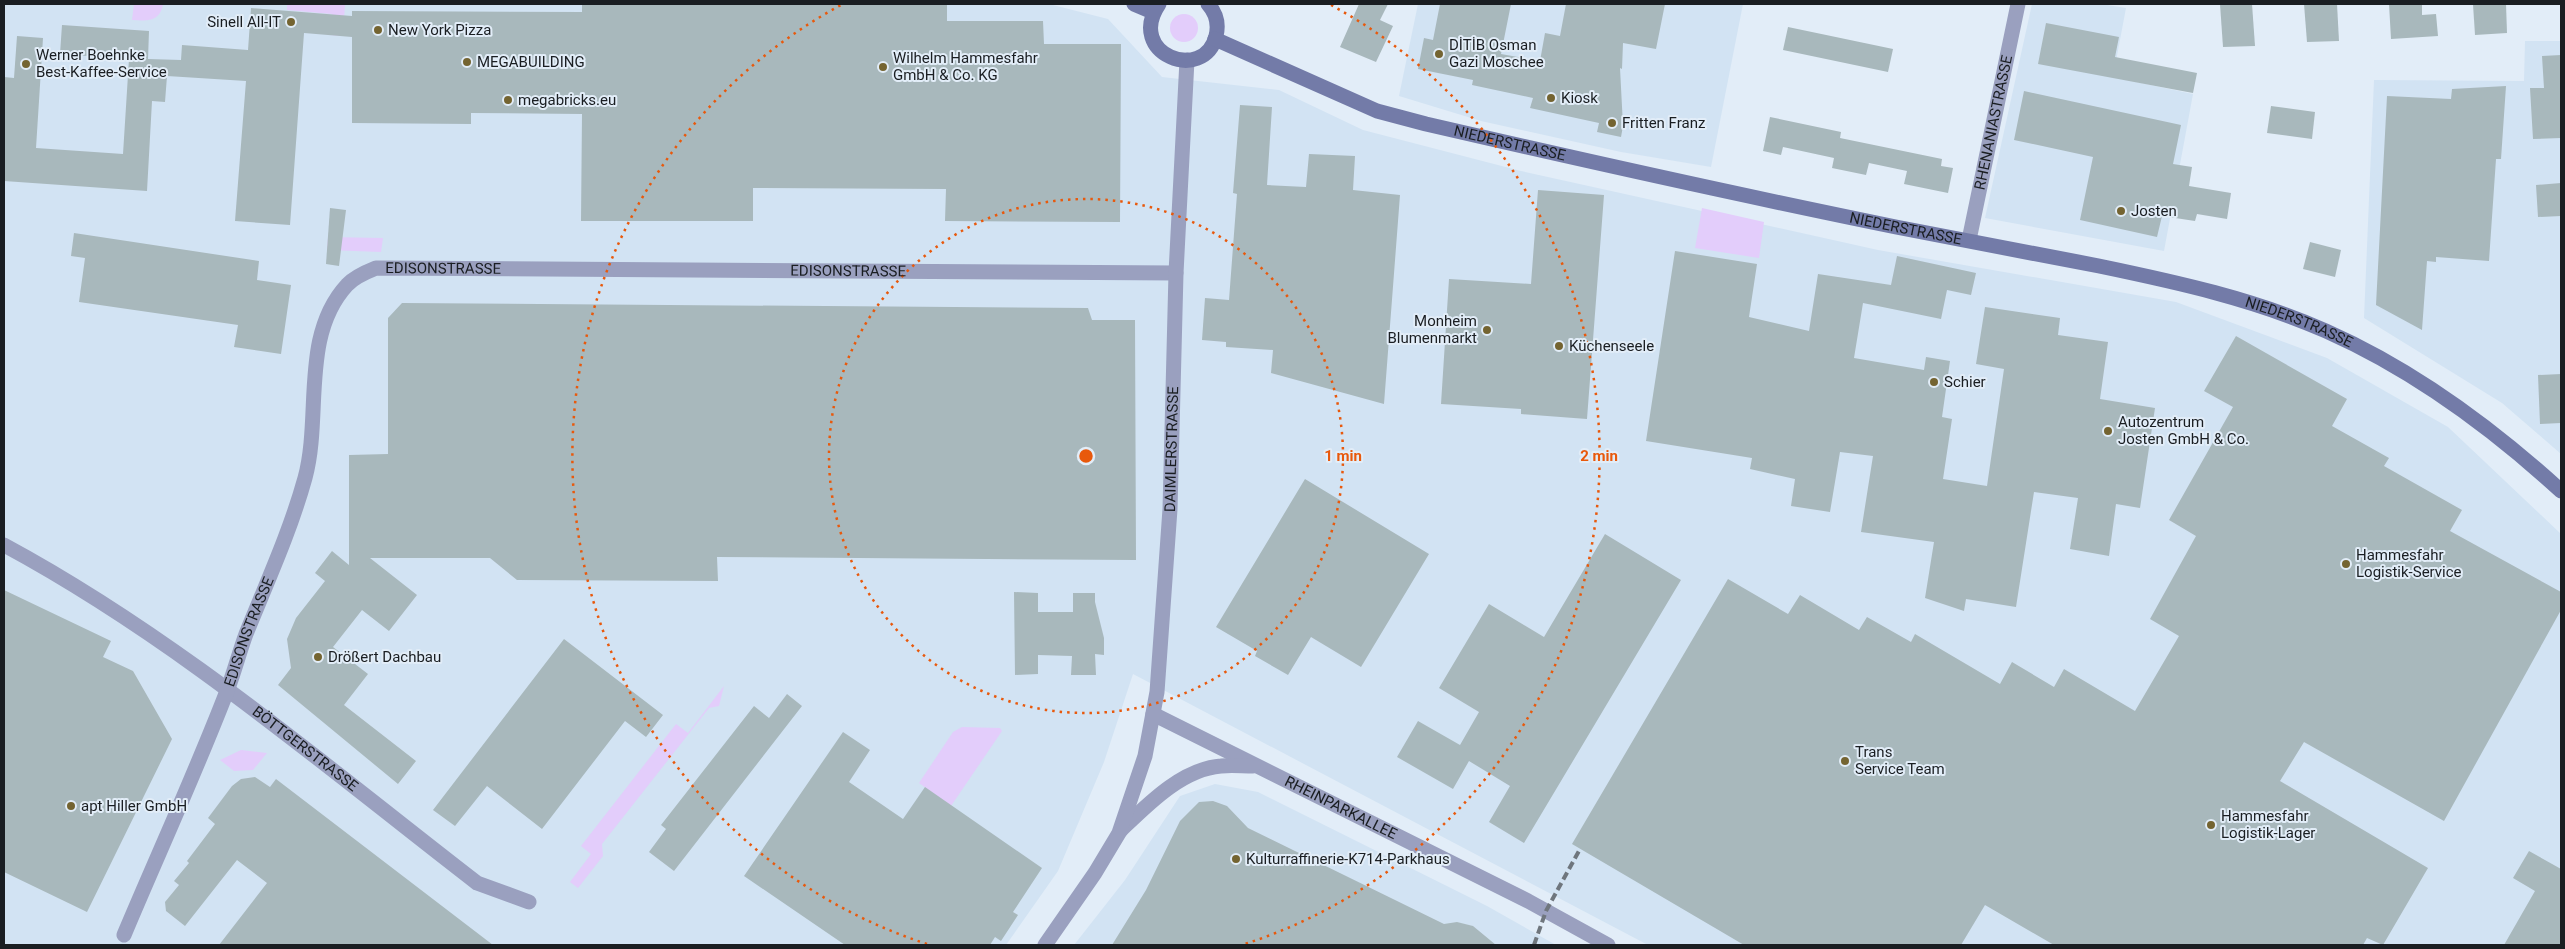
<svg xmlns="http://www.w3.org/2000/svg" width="2565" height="949" viewBox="0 0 2565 949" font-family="Roboto,sans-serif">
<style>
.built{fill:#d2e3f3}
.green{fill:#e3cdfb}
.building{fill:#a8b8bc}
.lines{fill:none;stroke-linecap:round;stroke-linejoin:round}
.street{stroke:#9aa0bf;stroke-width:15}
.secondary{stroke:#737ba8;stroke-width:15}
.rail{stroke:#6f767d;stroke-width:4;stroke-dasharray:8 4;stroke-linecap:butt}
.ring{fill:none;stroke:#e8590c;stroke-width:2.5;stroke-dasharray:2.5 5}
.poi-dot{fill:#746431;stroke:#e2edf8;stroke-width:2}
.labels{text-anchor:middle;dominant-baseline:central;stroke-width:4;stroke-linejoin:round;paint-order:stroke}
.poi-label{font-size:15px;fill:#1a1e22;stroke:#e2edf8;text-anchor:start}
.street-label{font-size:15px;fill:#1a1e22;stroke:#e2edf8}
.centre{fill:#e8590c;stroke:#e2edf8;stroke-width:2.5}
.ring-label{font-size:15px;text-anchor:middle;font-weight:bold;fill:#e8590c;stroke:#e2edf8;stroke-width:4;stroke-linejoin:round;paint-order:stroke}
</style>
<rect width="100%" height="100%" fill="#e2edf8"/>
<!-- built -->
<g class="built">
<polygon points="4,4 1049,4 1108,19 1162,77 1279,90 1363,130 1521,171 1878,250 2176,302 2327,358 2448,427 2561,534 2561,945 1648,945 1133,674 1104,762 1058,871 1006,945 4,945"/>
<polygon points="1418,4 1743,4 1711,167 1621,152 1481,121 1399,96"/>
<polygon points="2032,4 2101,4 2126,8 2113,77 2193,94 2164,251 1985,218"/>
<polygon points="2525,41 2561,41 2561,454 2502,403 2364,318 2374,80 2524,81"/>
<polygon points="1215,784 1258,792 1487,906 1556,945 1074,945 1125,880 1180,796"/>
</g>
<!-- green -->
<g class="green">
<path d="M134,4H163C160,22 147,21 132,20Z"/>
<polygon points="287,4 345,4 343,36 330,35 332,14 287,10"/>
<circle cx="1184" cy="28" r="14"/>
<polygon points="1702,208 1764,222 1759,258 1695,248"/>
<polygon points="328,237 383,238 381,252 327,250"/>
<polygon points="724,686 719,706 709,708 602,844 603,856 578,888 570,882 591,854 581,846 676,724 688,733"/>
<polygon points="962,727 1000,728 1002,731 951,806 919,783 953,732"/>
<polygon points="241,750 267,753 253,770 234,771 220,760"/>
</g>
<!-- building -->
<g class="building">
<polygon points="582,4 947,4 947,21 1043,21 1044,44 1121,44 1120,222 945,221 946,189 753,188 753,221 581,221 582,114 471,113 471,124 352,123 352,37 304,33 290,225 235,221 246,81 167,76 165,102 152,101 147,191 4,181 4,77 14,78 17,36 43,38 36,148 123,154 129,59 60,54 62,25 149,31 148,59 181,60 182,45 248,50 251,8 352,16 352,11 582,12"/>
<polygon points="1359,4 1388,4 1380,20 1393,26 1376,62 1340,47"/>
<polygon points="1440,4 1511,4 1501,54 1540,61 1545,33 1560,36 1566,4 1665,4 1656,49 1623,43 1622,69 1620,68 1623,126 1621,137 1597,132 1599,123 1530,108 1533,98 1472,85 1473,80 1418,69 1424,38 1433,40"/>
<polygon points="2220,4 2252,4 2255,46 2223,47"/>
<polygon points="2304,4 2337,4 2339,41 2307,42"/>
<polygon points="2389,4 2422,4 2422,15 2436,14 2438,36 2391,39"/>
<polygon points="2473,4 2506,4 2507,33 2475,35"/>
<polygon points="2046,23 2119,37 2115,57 2197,73 2193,93 2038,64"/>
<polygon points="1788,27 1893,49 1888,72 1783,50"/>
<polygon points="2561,55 2561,138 2533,139 2530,88 2544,88 2542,56"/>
<polygon points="2506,86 2501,159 2496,159 2489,261 2436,257 2436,262 2427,261 2422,330 2376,305 2387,96 2451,99 2452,89"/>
<polygon points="2024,91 2181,125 2173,164 2192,167 2189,186 2231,193 2227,219 2197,214 2195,221 2162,216 2157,237 2080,220 2093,157 2014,140"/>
<polygon points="1240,105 1272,107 1267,185 1306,187 1309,154 1355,156 1353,190 1400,195 1384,404 1271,373 1273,350 1226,347 1226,342 1202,340 1205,298 1229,300 1237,194 1233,193"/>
<polygon points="2271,106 2315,112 2312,139 2267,133"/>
<polygon points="1770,117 1841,132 1840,138 1942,159 1941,166 1953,168 1948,193 1904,184 1907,171 1869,163 1866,175 1832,168 1834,158 1783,147 1781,155 1763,151"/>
<polygon points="2561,183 2561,216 2538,217 2536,185"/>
<polygon points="1538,190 1604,195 1587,419 1521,414 1521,409 1441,404 1449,279 1531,284"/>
<polygon points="330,208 346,210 339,266 326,264"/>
<polygon points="74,233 259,261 257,280 291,285 281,354 234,347 238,325 79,302 85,258 71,256"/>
<polygon points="2310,242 2341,250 2335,277 2303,269"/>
<polygon points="1675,251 1757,264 1749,317 1809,331 1818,274 1891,285 1897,256 1976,273 1971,295 1947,290 1941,319 1863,303 1854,358 1924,370 1926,357 1950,361 1942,417 1952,419 1943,479 1987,486 2004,369 1976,364 1985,307 2060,318 2058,335 2108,342 2100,399 2155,408 2140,508 2116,504 2109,556 2070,549 2078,498 2034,492 2016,607 1966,599 1964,611 1925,598 1934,542 1861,532 1873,456 1840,452 1830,512 1791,506 1795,479 1750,469 1752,458 1646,441"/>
<polygon points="402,303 1088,308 1092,320 1135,320 1136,560 717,557 718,581 517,580 490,558 370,558 417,595 389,631 362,610 333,647 368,674 344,705 416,761 398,784 278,685 291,668 287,639 296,618 325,581 315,573 332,551 349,565 349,455 388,454 388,318"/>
<polygon points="2236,336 2347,399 2332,426 2389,458 2384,466 2462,510 2450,531 2561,592 2561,610 2444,821 2304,742 2280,781 2428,868 2383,945 2367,938 2363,945 2054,945 1985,905 1961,945 1744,945 1572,844 1728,579 1788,614 1800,595 1859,630 1867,617 1911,642 1915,634 2000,684 2012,662 2054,687 2064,669 2135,711 2179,636 2150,619 2196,536 2169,520 2233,407 2204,391"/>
<polygon points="2561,374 2561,423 2540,424 2538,375"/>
<polygon points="1305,479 1429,554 1361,667 1311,637 1288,675 1255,656 1257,651 1216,627"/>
<polygon points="1605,534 1681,580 1524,843 1489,822 1510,786 1469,761 1453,789 1397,757 1418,721 1460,745 1479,712 1439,688 1489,604 1544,637"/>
<polygon points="4,590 111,641 103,657 133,671 172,739 87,912 4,872"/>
<polygon points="1014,592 1038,593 1038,612 1073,612 1073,593 1095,593 1095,602 1104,638 1104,655 1095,654 1096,675 1071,675 1072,656 1038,655 1038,674 1015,675"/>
<polygon points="564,639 663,715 646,737 625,721 542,829 487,786 455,826 433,810"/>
<polygon points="787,694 802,706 674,871 649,852 666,829 661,825 754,706 769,718"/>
<polygon points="843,732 870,750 849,782 903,819 925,787 1042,868 1013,912 1018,915 1001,941 995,937 990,945 845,945 744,876"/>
<polygon points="255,777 270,787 276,779 493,945 219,945 267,883 237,860 185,926 166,911 165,902 179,885 174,881 189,863 187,861 215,824 208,818 232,786 241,779"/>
<polygon points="1213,801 1227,806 1248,828 1444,924 1457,922 1473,926 1496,945 1112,945 1146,890 1180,821 1199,802"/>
<polygon points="2529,851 2561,869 2561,945 2504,945 2535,891 2513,878"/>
</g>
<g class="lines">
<!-- street -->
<g class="street">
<path id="s1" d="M1969,240L2018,4"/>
<path id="s2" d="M4,545C175,637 324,765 477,883L529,902"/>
<path id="s3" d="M1153,714L1528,901L1608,945"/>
<path d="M1121,830C1148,804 1182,769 1221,766C1231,765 1242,766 1253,766"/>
<path id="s4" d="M124,935C158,854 195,774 227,691C234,673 239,653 246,634C267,582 290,532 305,478C322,416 300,336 347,285C354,277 366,272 376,268L1176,273"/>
<path id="s5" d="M1045,945L1095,873L1119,833L1145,756L1157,692L1170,509L1176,273L1187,60"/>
</g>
<!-- secondary -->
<g class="secondary">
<polyline points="1134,4 1153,12"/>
<path d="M1159,4C1125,54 1204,84 1216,36C1219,24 1216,13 1208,4"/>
<path id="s6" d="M1215,39L1377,111L1426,124C1582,160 1739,195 1896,227C1963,240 2031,253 2099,266C2176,282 2254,299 2326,331C2414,370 2491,427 2561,491"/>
</g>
<!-- rail -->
<polyline class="rail" points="1534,945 1546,911 1580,849"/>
</g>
<!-- distance rings -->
<g class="ring">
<circle cx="1086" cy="456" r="257"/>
<path d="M927 944A513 513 0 0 1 841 5M1331 5A513 513 0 0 1 1245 944"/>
</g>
<!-- markers -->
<g class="poi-dot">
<circle cx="291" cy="22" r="5"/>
<circle cx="378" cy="30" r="5"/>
<circle cx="1439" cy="54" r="5"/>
<circle cx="467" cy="62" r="5"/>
<circle cx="26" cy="64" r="5"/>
<circle cx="883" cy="67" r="5"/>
<circle cx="1551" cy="98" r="5"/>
<circle cx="508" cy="100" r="5"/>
<circle cx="1612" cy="123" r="5"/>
<circle cx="2121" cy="211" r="5"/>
<circle cx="1487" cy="330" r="5"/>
<circle cx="1559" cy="346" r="5"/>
<circle cx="1934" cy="382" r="5"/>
<circle cx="2108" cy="431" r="5"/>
<circle cx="2346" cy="564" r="5"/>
<circle cx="318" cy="657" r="5"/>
<circle cx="1845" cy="761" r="5"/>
<circle cx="71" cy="806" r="5"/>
<circle cx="2211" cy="825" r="5"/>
<circle cx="1236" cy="859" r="5"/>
</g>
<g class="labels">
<!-- poi labels -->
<g class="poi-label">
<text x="281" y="22" text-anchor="end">Sinell All-IT</text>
<text x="388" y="30">New York Pizza</text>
<text x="1449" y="45">DİTİB Osman<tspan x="1449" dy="17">Gazi Moschee</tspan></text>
<text x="36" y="55">Werner Boehnke<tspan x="36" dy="17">Best-Kaffee-Service</tspan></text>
<text x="893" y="58">Wilhelm Hammesfahr<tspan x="893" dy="17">GmbH &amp; Co. KG</tspan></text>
<text x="477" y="62">MEGABUILDING</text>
<text x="1561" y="98">Kiosk</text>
<text x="518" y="100">megabricks.eu</text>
<text x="1622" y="123">Fritten Franz</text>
<text x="2131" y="211">Josten</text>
<text x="1477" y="321" text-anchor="end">Monheim<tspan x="1477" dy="17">Blumenmarkt</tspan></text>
<text x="1569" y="346">Küchenseele</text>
<text x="1944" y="382">Schier</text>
<text x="2118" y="422">Autozentrum<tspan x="2118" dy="17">Josten GmbH &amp; Co.</tspan></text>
<text x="2356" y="555">Hammesfahr<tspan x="2356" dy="17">Logistik-Service</tspan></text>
<text x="328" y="657">Drößert Dachbau</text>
<text x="1855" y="752">Trans<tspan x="1855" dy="17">Service Team</tspan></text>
<text x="81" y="806">apt Hiller GmbH</text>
<text x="2221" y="816">Hammesfahr<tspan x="2221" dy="17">Logistik-Lager</tspan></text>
<text x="1246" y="859">Kulturraffinerie-K714-Parkhaus</text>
</g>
<!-- street labels -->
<g class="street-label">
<text stroke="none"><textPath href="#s1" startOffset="120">RHENANIASTRASSE</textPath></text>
<text stroke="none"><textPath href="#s6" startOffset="314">NIEDERSTRASSE</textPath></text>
<text stroke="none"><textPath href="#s6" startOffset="719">NIEDERSTRASSE</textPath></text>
<text stroke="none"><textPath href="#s4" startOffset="794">EDISONSTRASSE</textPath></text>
<text stroke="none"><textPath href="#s4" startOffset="1199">EDISONSTRASSE</textPath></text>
<text stroke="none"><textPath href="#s6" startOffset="1124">NIEDERSTRASSE</textPath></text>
<text stroke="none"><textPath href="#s5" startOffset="524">DAIMLERSTRASSE</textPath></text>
<text stroke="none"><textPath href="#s4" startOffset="328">EDISONSTRASSE</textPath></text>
<text stroke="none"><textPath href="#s2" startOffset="364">BÖTTGERSTRASSE</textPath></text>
<text stroke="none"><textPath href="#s3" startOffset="210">RHEINPARKALLEE</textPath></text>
</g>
</g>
<circle cx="1086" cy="456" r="8" class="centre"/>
<g class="ring-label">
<text x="1343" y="461">1 min</text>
<text x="1599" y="461">2 min</text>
</g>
<!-- border -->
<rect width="2565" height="949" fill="none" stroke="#1a1e22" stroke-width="10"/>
</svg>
